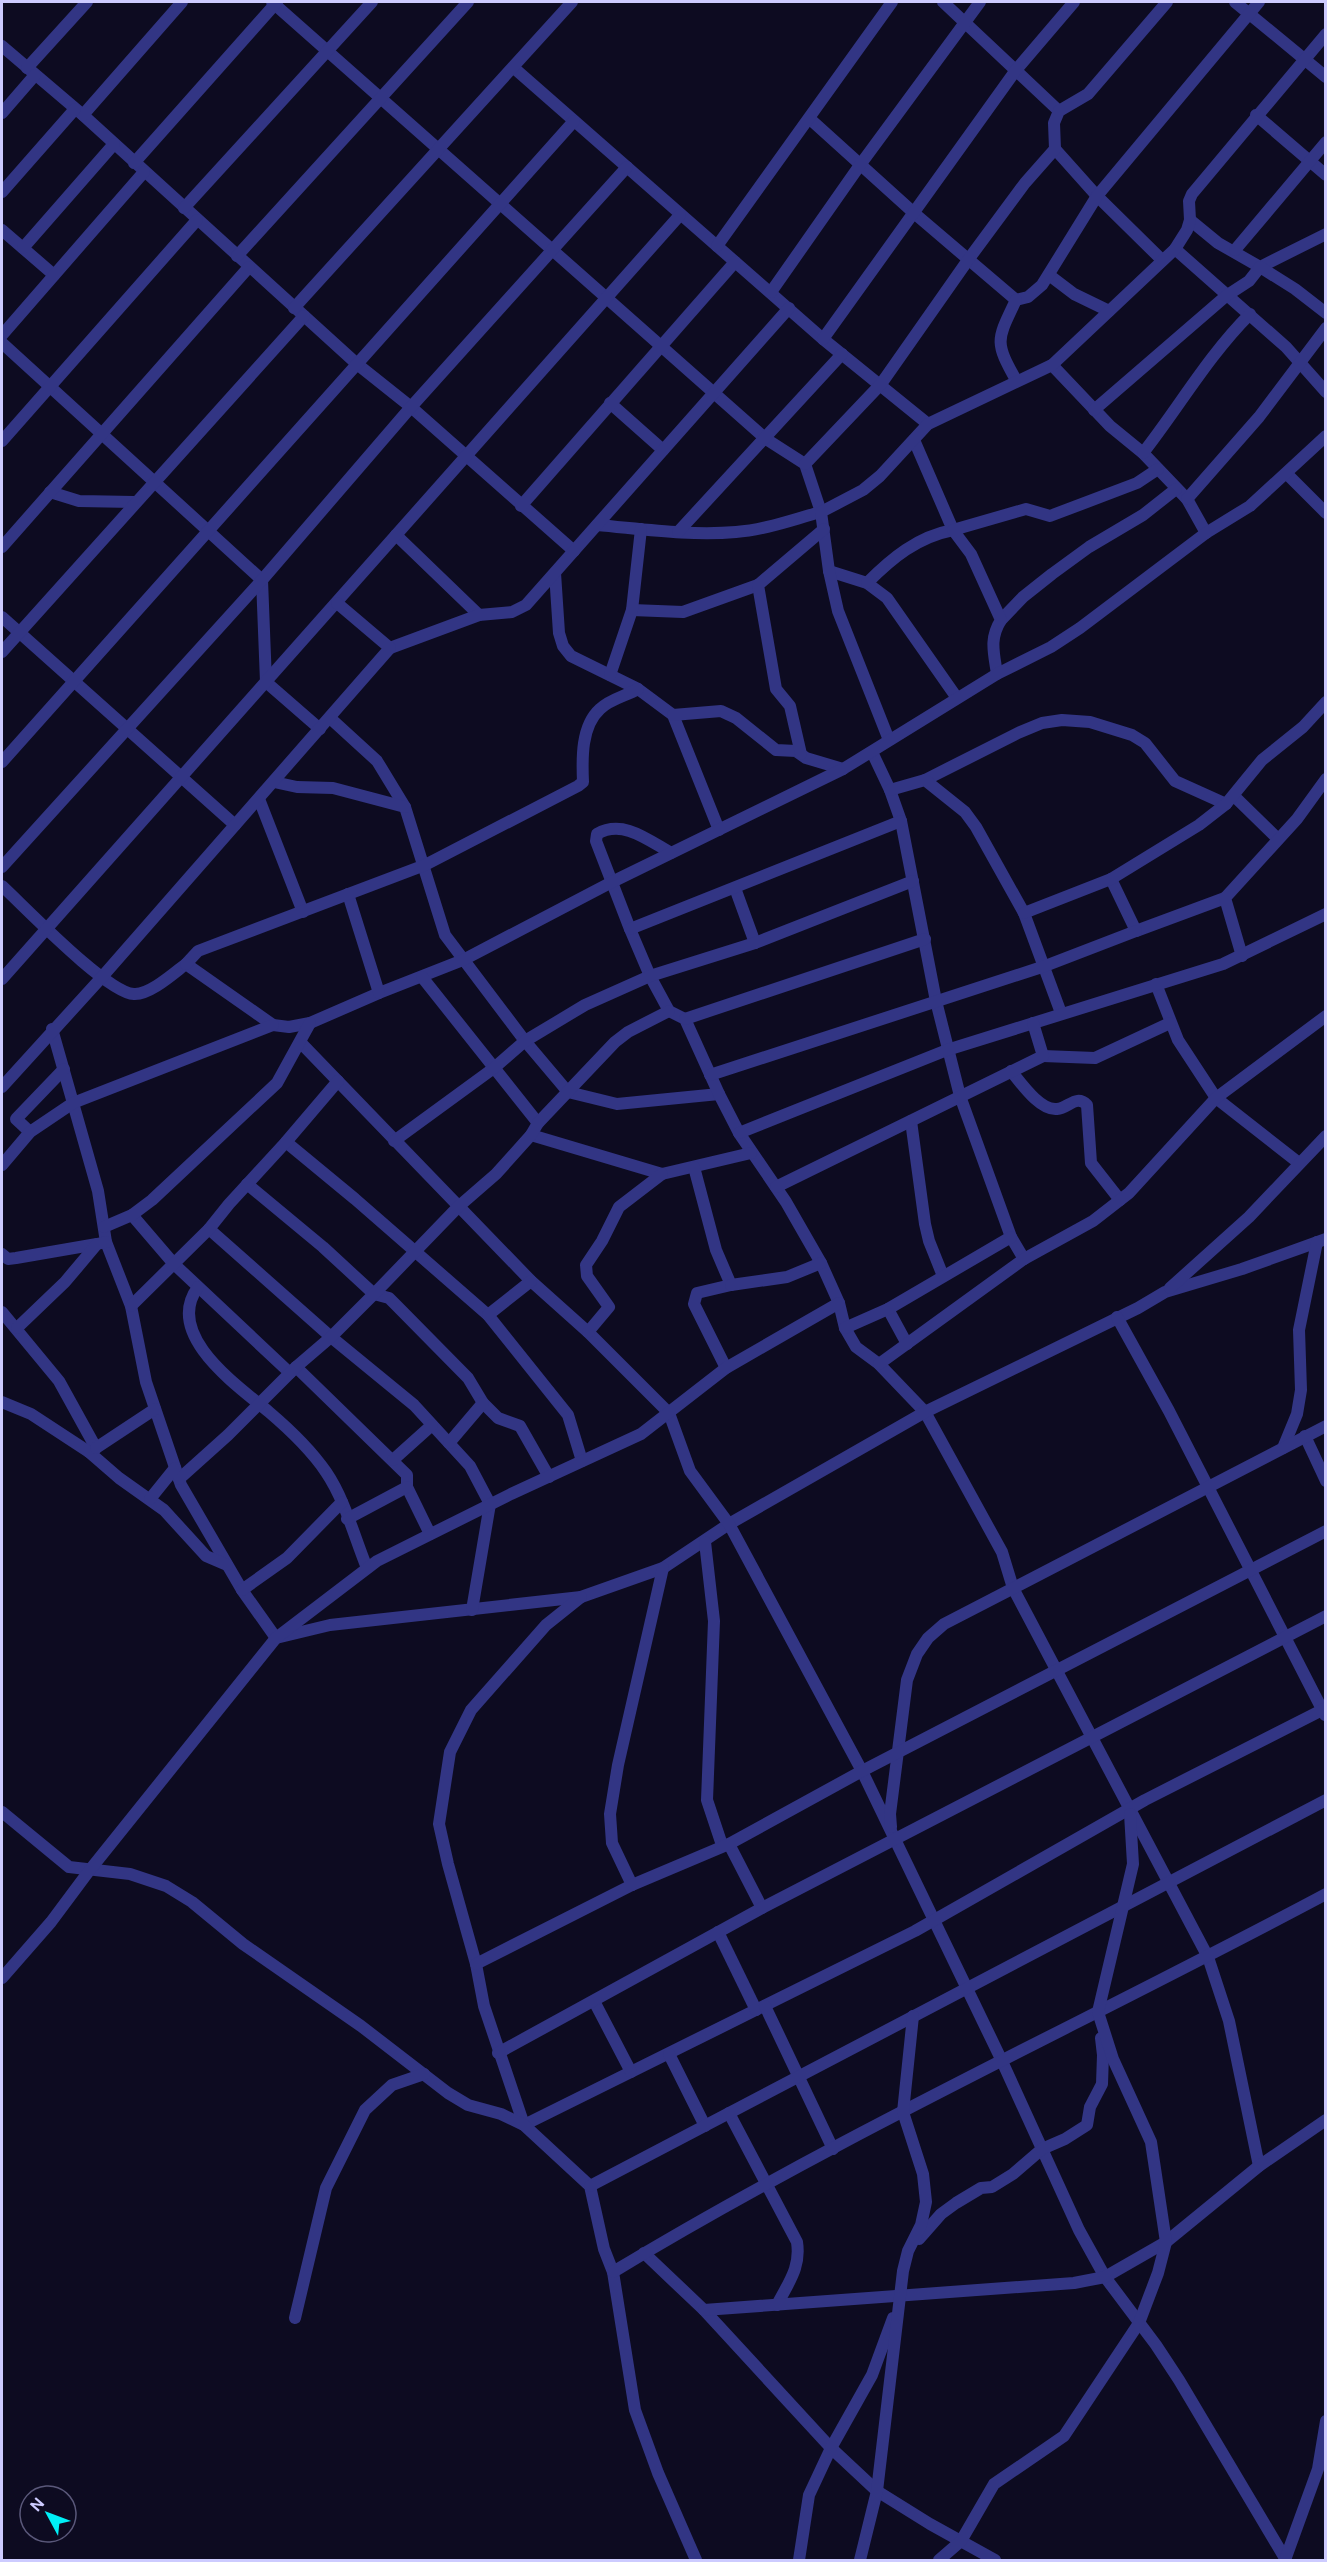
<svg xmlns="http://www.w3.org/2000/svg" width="1327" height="2562" viewBox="0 0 1327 2562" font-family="'DM Sans',sans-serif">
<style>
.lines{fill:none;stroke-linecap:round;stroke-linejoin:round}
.street{stroke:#323584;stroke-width:12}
</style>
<rect width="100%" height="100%" fill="#0d0b21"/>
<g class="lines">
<!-- street -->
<g class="street">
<path d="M272,2L766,439L805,464L821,512C794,519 765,530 736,532C690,536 643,529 597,525"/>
<polyline points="943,2 1059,111"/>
<polyline points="1235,2 1326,77"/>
<polyline points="2,46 83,115 357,364 411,407 574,551"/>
<polyline points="27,68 87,2"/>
<polyline points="514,68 823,339 928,424"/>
<polyline points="2,113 35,75"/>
<polyline points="83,115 182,2"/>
<polyline points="1256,115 1326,175"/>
<polyline points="810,119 914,213 1016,300"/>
<polyline points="1055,149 1097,196 1162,260"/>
<polyline points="134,163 277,2"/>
<polyline points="2,192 75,109"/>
<polyline points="184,208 372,2"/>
<polyline points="1190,220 1218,243 1260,267 1326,234"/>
<polyline points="2,230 54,275"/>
<polyline points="717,246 892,2"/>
<polyline points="23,248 114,144"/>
<polyline points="1175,249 1286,347 1326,392"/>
<polyline points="1235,250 1326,142"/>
<polyline points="237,256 468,2"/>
<polyline points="1049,275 1074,294 1109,311"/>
<polyline points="771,292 860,165 980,2"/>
<polyline points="1016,300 1028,297 1042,285 1097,196 1259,2"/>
<polyline points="294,308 572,2"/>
<polyline points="2,335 144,172"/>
<polyline points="823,339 1016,70 1074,2"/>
<polyline points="2,343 262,580 266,682 320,729"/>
<polyline points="1052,365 1110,426 1143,453 1187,499 1206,533"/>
<path d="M1016,380C994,341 997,340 1016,300"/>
<polyline points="610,403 663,450"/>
<polyline points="1094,410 1226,296 1249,281 1260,267 1295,289 1326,313"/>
<polyline points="2,441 197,220"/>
<path d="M1143,453C1179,407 1208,356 1250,314"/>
<polyline points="805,464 881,384 968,260 1025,183 1055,149 1054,123 1059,111 1088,94 1167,2"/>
<polyline points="1287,474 1326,513"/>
<polyline points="50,492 79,501 134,502"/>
<polyline points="1187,499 1259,417 1326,328"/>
<polyline points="521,506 735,262"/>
<polyline points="678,532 842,354"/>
<polyline points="396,535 479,615"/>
<polyline points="2,547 249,267"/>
<polyline points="829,571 867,583 887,598 957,698"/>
<polyline points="555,573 559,633 563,646 571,656 638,689 673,715 719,830"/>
<path d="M867,583C892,558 917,537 953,530L914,440"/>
<polyline points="632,610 683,612 758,585"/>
<polyline points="2,617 235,825"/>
<polyline points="1001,620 1023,597 1052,574 1089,547 1143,515 1176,489"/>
<polyline points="390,648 479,615 512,612 526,605 789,308"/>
<polyline points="2,652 304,316"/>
<path d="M997,674C994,653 989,639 1001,620L971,554L953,530L1026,509L1050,516L1137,483L1158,469"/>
<polyline points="610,675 632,610 641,529"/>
<polyline points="673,715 721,711 736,718 776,750 796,751 806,758 843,769"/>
<polyline points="330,718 377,761 405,807 445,935 525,1041 568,1092 617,1104 719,1094"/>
<polyline points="889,740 838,611 829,571 821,512 863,490 880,476 928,424 1052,365 1175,249 1187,230 1190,220 1189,201 1192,194 1326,34"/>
<polyline points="872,752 890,790 901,821 936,1001 960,1096 1011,1237 1024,1259"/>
<polyline points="801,754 790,706 776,689 758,585 824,529"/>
<polyline points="2,762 574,121"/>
<polyline points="925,780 1018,733 1042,723 1062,720 1090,722 1132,735 1145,743 1175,781 1226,804"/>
<polyline points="274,782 297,787 333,788 405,807"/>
<polyline points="890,790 925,780 965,812 976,827 1024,913 1061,1013"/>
<polyline points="1234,796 1278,839"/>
<polyline points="259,799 303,912"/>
<path d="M671,853C648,840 623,819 597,834L596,841L630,929L650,976L669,1011L685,1019L719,1094L739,1133L786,1202L821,1263L839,1303L845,1328L856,1347L879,1364L925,1412L1002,1552L1013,1588L1208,1957L1229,2021L1259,2166"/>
<polyline points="2,867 262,580 411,407 627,167"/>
<polyline points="1111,879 1136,931 1225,898"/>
<path d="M2,886C25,907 107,993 134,994C150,995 174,973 186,964L273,1025L289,1027L310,1023L379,993L463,960L612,882L843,769L997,674L1051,647L1080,628L1206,533L1250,506L1326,436"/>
<polyline points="735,888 755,943"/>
<polyline points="348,894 379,993"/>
<polyline points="1024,913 1111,879 1199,825 1226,804 1262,760 1303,727 1326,702"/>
<polyline points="630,929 901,821"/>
<polyline points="1242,956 1225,898 1297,819 1326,779"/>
<path d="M186,964L198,951L425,865L578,786L583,782C582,759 581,726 600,709C610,699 626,696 638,689"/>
<polyline points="422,977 538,1123"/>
<polyline points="2,979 680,215"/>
<polyline points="1156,984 1178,1040 1216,1098 1299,1163"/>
<polyline points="685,1019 925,939"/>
<polyline points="52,1029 98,1191 106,1242 131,1306 146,1382 181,1485 242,1590 276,1638 330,1625 581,1597 663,1568 729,1524 925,1412 1138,1308 1165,1292 1242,1269 1326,1239"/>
<polyline points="301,1043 531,1281 588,1332 669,1413 690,1471 729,1524 862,1771 1001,2059 1079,2230 1105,2277 1156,2345 1179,2380 1286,2560"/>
<polyline points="1043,1056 1095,1058 1170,1023"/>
<path d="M1011,1071C1021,1083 1040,1111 1057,1109C1069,1108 1076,1094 1087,1105L1091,1163L1120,1200"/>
<polyline points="710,1075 1045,966 1136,931"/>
<polyline points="2,1087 102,977 390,648 337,603"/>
<polyline points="911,1121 925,1224 929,1241 943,1276"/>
<polyline points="30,1132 16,1119 64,1069"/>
<polyline points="739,1133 947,1050 1223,964 1326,914"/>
<polyline points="531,1135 662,1174 751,1153"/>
<polyline points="394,1141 494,1068 525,1041 585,1005 650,976 755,943 913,881"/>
<polyline points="286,1142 355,1199 488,1315 568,1415 582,1461"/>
<polyline points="2,1165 30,1132 73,1103 273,1025"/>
<polyline points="694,1167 716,1250 731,1285 697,1293 694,1304 726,1368"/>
<polyline points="247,1184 323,1247 374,1294 389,1298 397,1306 468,1378 483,1403 498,1418 520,1426 549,1477"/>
<polyline points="776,1187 1043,1056 1033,1023"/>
<polyline points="132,1215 174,1264 290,1373"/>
<polyline points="104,1227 132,1215 152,1200 277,1083 310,1023"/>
<polyline points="209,1229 331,1337 414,1405 470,1466 490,1504 472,1610"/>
<polyline points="2,1254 8,1259 16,1258 97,1244"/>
<polyline points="731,1285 787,1277 821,1263"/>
<path d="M198,1287C163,1335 238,1386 269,1412C289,1429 311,1450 326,1472C345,1500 354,1536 367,1568"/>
<polyline points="1170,1288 1249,1217 1326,1136"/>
<polyline points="131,1306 209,1229 229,1204 286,1142 338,1081"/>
<polyline points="888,1309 907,1344"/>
<polyline points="2,1312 59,1381 96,1448 89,1452"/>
<polyline points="488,1315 531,1281"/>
<polyline points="1117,1317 1169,1411 1325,1715"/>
<polyline points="17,1328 65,1282 97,1244 106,1242"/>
<polyline points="845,1328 888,1309 1011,1237"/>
<polyline points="588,1332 609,1307 587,1276 586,1265 602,1241 619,1207 662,1174"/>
<polyline points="879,1364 1024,1259 1093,1221 1129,1193 1216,1098 1326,1016"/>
<polyline points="296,1367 407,1475 407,1487 430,1534"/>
<polyline points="2,1402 31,1414 89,1452 119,1478 164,1510 206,1556 227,1565"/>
<polyline points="1305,1436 1326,1481"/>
<polyline points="449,1443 483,1403"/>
<polyline points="96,1448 155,1409"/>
<polyline points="1283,1448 1297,1414 1301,1390 1299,1330 1317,1242"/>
<polyline points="393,1460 432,1425"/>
<polyline points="179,1479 228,1435 296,1367 331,1337 374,1294 458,1207 496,1174 531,1135 538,1123 615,1042 628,1032 669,1011"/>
<polyline points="150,1499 175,1468"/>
<polyline points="347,1519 407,1487"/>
<polyline points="705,1542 714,1621 707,1800 722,1845"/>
<polyline points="242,1590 287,1558 342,1502"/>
<polyline points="581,1597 546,1625 471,1710 450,1752 439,1824 448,1864 476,1964 484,2006 524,2125 915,1931 1145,1800 1326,1708"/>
<polyline points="2,1812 69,1867 130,1874 166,1886 192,1902 243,1944 361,2026 448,2093 468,2105 501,2114 524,2125 590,2186 604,2249 613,2272 635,2410 658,2473 696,2560"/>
<polyline points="891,1827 890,1814 907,1680 917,1654 928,1638 944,1624 1326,1426"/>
<polyline points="729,1844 762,1908"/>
<polyline points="632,1885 612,1843 610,1814 618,1765 663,1568"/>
<polyline points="718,1932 756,2010"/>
<polyline points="476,1964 632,1885 729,1844 862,1771 1326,1531"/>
<polyline points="2,1978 51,1922 89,1871 276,1638 377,1561 511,1494 641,1434 726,1368 839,1303"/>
<polyline points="594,2001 631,2072"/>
<polyline points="765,2006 833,2149"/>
<polyline points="498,2053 762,1908 1326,1616"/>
<polyline points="669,2054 705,2126"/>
<path d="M729,2113L797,2242C801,2268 788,2283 777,2305"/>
<polyline points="590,2186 1326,1800"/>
<polyline points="919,2239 941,2214 956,2203 981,2188 992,2187 1013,2174 1042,2149 1065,2139 1087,2125 1090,2107 1102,2084 1103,2055 1101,2038"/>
<polyline points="644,2253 704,2310 831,2448 877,2491 930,2524 995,2560"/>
<path d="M613,2272C843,2133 1088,2021 1326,1894"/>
<polyline points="704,2310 1074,2283 1105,2277 1166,2242 1259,2166 1326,2120"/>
<polyline points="295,2318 326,2188 365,2110 392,2085 424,2074"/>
<polyline points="799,2560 809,2495 831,2448 872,2375 893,2318"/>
<polyline points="860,2560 877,2491 903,2271 908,2251 921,2225 926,2202 923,2174 903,2112 913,2016"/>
<polyline points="939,2560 961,2541 994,2484 1064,2436 1139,2323 1158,2273 1166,2242 1151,2142 1113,2059 1098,2012 1133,1864 1130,1814"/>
<polyline points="1285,2560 1318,2469 1326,2421"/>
</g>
</g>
<!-- border -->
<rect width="1327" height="2562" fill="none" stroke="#cdcbff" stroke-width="6"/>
<!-- north arrow -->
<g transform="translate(48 2514) rotate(311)"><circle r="28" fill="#0d0b21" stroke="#5a587a" stroke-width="1.5"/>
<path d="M0-4.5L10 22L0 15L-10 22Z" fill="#00eff6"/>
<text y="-9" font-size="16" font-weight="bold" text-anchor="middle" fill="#cdcbff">N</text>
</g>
</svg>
